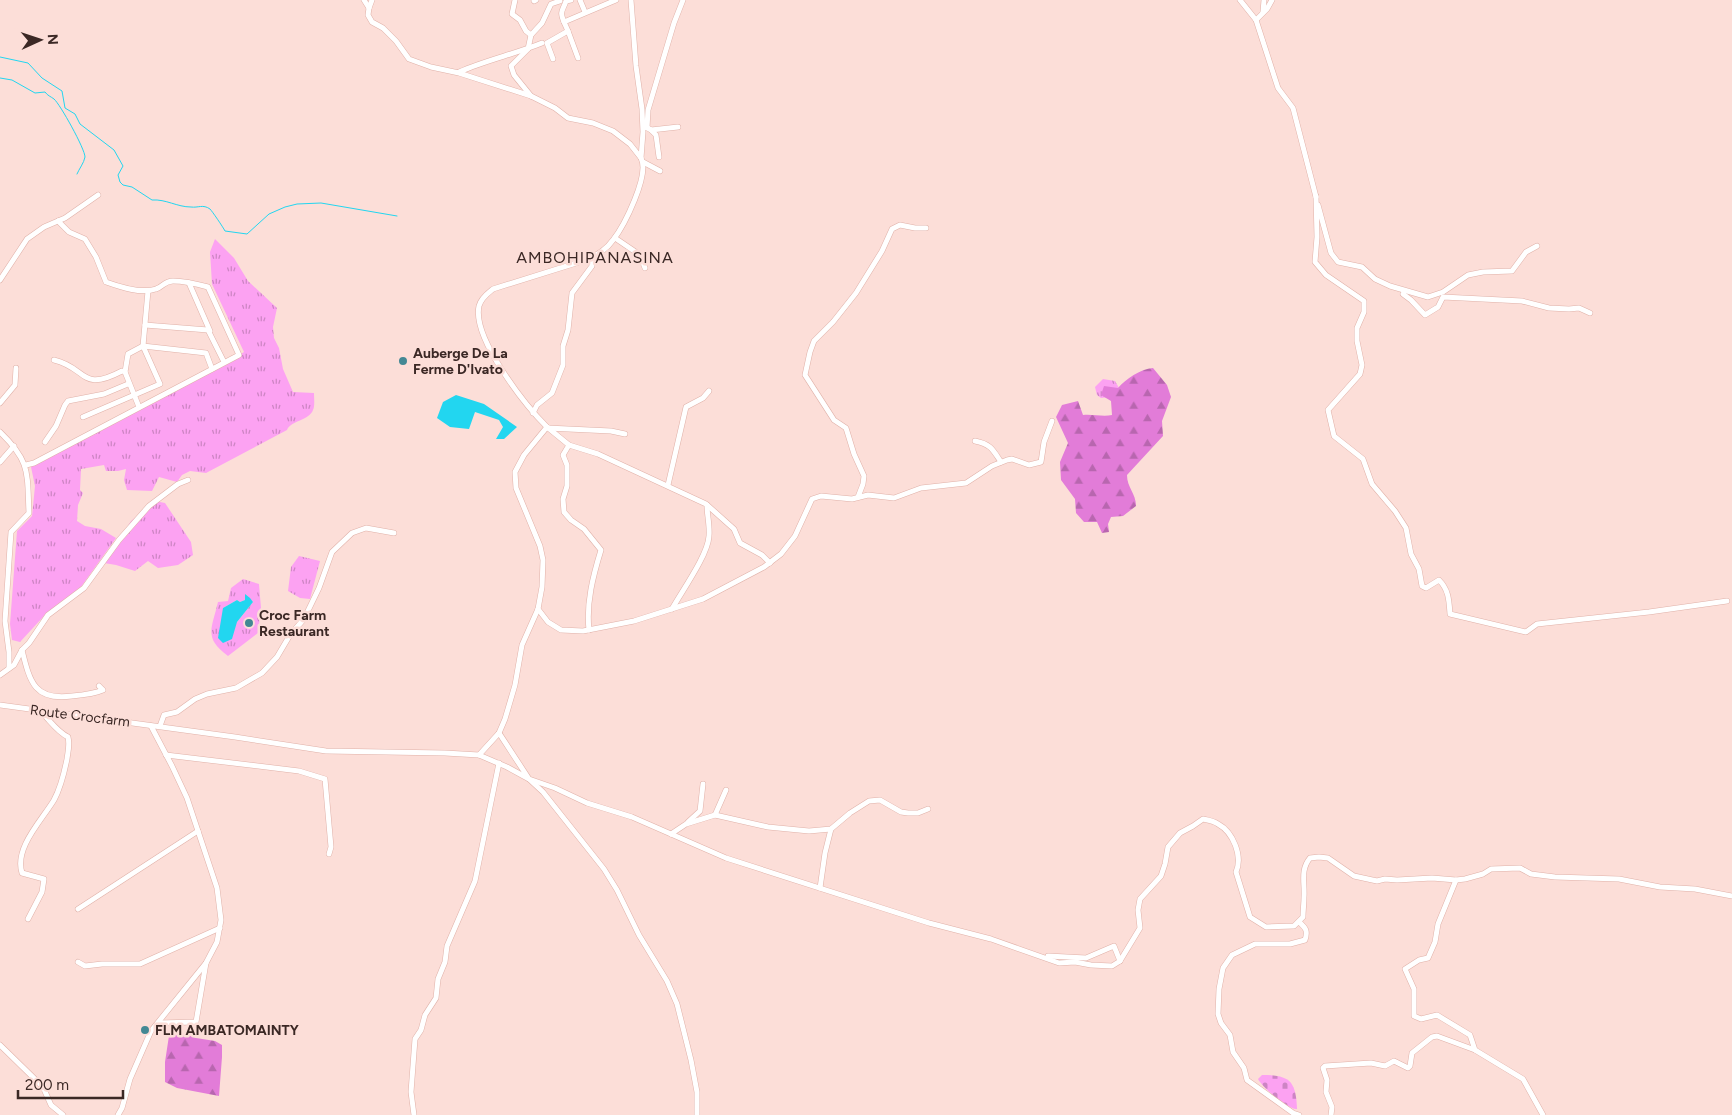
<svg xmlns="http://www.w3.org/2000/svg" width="1732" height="1115" viewBox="0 0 1732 1115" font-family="Figtree,sans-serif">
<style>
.grass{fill:url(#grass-tufts);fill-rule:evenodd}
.forest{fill:url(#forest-firs)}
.cemetery{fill:url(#cemetery-stones)}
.water{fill:#22d6f0}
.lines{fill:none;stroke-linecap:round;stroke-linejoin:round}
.stream{stroke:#22d6f0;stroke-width:1}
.minor-casing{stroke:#e0b1a8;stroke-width:6}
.minor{stroke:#fff;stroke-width:5}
.poi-dot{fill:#438894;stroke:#fcded8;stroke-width:2}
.labels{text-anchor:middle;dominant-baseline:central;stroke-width:5;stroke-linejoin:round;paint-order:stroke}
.poi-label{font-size:14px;font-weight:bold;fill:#3b2825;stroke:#fcded8;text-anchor:start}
.street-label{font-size:14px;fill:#3b2825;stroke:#fcded8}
.quarter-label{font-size:16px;letter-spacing:1px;fill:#3b2825;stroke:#fcded8}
</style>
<defs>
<pattern id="grass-tufts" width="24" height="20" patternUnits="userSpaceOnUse" patternTransform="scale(1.25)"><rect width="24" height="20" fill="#fca2f2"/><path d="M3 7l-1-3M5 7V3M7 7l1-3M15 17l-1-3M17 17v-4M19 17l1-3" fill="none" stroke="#cd84c4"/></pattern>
<pattern id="forest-firs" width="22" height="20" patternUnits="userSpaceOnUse" patternTransform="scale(1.25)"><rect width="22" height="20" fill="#e27cd8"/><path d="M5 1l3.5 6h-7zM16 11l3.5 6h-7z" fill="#b866af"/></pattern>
<pattern id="cemetery-stones" width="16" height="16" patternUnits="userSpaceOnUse" patternTransform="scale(1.25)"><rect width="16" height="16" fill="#fca2f2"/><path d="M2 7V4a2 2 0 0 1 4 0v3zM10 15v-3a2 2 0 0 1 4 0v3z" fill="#cd84c4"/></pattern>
</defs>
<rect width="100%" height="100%" fill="#fcded8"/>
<!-- grass -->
<g class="grass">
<path d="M215,239L234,258L248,281L277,308L273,327L274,338L279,348L283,369L293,392L314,393C314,398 315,406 313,410C309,421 291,420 287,430L206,473L190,471L182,475L177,482L159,477L152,491L127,490L124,480L126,469L118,471H106L104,465L81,469L80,490L83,493L78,505L77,521L85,526L101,529L116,538L81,587L44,616L20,642L12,640L10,624L17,531L32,516L35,486L31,467L32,464L80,439L88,438L91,434L230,361L244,352L212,284L210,252Z"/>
<polygon points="1103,379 1115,381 1119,388 1109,397 1101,398 1097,395 1095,387"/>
<polygon points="155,501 165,503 191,542 193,555 178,565 158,568 148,561 135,571 116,565 104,563 131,521"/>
<polygon points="299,556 320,561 310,599 300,598 288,591 291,567"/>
<path d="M243,579L259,584L261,608L258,633L228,656C203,638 212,628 218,602L228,601L231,588ZM245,595L253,602L237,622L223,608L237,600L240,602L245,600Z"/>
</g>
<!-- forest -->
<g class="forest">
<path d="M1153,368L1167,385L1171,397L1162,421L1163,436L1127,475C1127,488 1136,493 1136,506L1123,516L1111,517L1108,524L1109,532L1102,533L1097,522H1084L1076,513L1075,499L1061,480L1060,462L1068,443L1056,417L1062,405L1078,401L1083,415C1093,414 1103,417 1112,415L1111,401L1101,395L1104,386L1118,388C1126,379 1140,369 1153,368Z"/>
<polygon points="170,1029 196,1038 215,1041 222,1045 222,1057 219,1096 177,1088 165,1082 165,1062"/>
</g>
<!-- cemetery -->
<path class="cemetery" d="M1262,1075C1289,1075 1296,1080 1297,1109C1288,1110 1262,1087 1258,1079Z"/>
<!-- water -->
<g class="water">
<polygon points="456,395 484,404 517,427 504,439 496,439 503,427 499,420 475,412 469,429 450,427 437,418 443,402"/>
<polygon points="245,594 250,598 253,602 237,622 232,639 223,643 218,638 223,608 237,600 240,602 245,600"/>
</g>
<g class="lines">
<!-- stream -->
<g class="stream">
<path d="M0,57L28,63L42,78L62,91L65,108L75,114L80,124L114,150L123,166L118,175L120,182L123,185L132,187L152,200C166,199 177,207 191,207C198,208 203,204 210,209C212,211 223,227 225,231L247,234L269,214L285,207L297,204L321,203L397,216"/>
<path d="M0,78L12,80L35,93L45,92C48,96 50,96 54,99C60,104 85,149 85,157C84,163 79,169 77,174"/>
</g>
<defs>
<g id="minor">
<polyline points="364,0 369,8"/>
<polyline points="372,0 369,8 368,15 372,22 383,28 396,41 409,59 431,67 459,73 531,96 555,108 568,118 593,123 613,131 630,144 641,158"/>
<polyline points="515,0 512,14 520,20 526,31 531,35"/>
<polyline points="580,0 585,12"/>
<polyline points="1240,0 1256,20 1278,88 1293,108 1316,197"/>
<polyline points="534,1 536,0"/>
<polyline points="1263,12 1264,0"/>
<polyline points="1256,20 1267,9 1272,0"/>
<path d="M564,22C559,10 563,11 566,1L571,0"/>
<polyline points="568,31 578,58"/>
<polyline points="553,59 547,43 568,31 564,22 616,0"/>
<path d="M459,72C486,60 515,54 542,43"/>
<polyline points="531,96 514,75 511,66 528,49 531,35 542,23 551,4 560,1"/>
<polyline points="646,127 651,130 678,127"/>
<polyline points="647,128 648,110 674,23 683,0"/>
<polyline points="651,130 656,135 659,157"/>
<polyline points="643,162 660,171"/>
<path d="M1316,196L1317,237L1315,262L1326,275L1364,301V312L1357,328V341L1362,365L1360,374L1328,410L1334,436L1363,459L1372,484L1395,511L1406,528L1411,554L1419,569L1422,586L1426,588L1439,580C1449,590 1449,601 1450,614L1526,632L1537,624L1649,612L1727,601"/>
<polyline points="1318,205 1331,253 1338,262 1362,267 1375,279 1390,286 1428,297 1443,292 1468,275 1483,272 1512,271 1526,252 1537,246"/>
<polyline points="615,238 640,255 645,268"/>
<polyline points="0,280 27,239 44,227 65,218 98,195"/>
<polyline points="189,283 210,331"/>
<polyline points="1403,294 1411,300 1425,315 1438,307 1443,297 1522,301 1549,308 1569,309 1579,308 1590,313"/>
<polyline points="145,325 208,330 224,362"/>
<path d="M54,360C88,368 80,393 122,371L125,372"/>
<polyline points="0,403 15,385 16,368"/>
<polyline points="139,407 125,372 128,354 143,346 206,353 212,369"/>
<polyline points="533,413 537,405 552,393 563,365 563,346 568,330 572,293 592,266 592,257"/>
<polyline points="83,417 160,384 143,346 148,291"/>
<polyline points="547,427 569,445 598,454 706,504 734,529 740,543 762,555 770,563"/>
<polyline points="547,428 611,431 625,434"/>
<path d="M0,432C31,462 27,473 29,513L11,532L5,621L9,652V668"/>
<path d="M975,441C991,444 993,450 1001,462"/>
<polyline points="45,442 56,426 65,405 68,401 104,394 128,384"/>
<path d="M569,445L563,455L567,465V486L563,499L564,512L571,520L584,529L601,550C593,576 586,603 589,630"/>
<polyline points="0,462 14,446"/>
<path d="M26,465L34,463L239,355L208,287C197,284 185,281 173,281C164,281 163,287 156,289C141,294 120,287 106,282L96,257L85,239L69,232L58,221"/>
<polyline points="668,485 686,407 703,398 709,391"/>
<polyline points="858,497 863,484 864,476 854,454 846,428 834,420 805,375 810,352 814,341 833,322 856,293 882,251 892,229 900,225 915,228 926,228"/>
<polyline points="538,609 548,622 561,630 583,631 634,621 703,599 764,567 781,554 795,536 812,499 821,496 852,499 868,495 894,498 921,488 966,483 992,466 1007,460 1012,459 1029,465 1041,462 1044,442 1052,421"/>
<path d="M672,609C682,591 708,555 709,536C710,526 707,515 707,505"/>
<path d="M22,650C30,683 35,701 72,696C83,695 94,694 103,690L99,686"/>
<polyline points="0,675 14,665 22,650 29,643 48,615 84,588 119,540 149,506 178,484 188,480"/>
<polyline points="0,705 235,737 326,751 445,753 479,755 507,767 529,779 543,792 604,869 617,890 639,935 667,981 677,1004 691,1060 697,1092 697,1115"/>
<polyline points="160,726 164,715 177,712 195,699 207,694 236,688 262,673 277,657 290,635 304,619 319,588 332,552 352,533 366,528 394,533"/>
<path d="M499,733L529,779L555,788L587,803L632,817L726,858L929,923L991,939L1059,963L1075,962L1091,965L1112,966L1120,961L1140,928L1138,910L1140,899L1161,876L1165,864L1168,847L1180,833L1193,826L1203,819C1208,820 1214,821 1218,824C1233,832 1243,856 1236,872L1250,917L1266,927L1294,926L1303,917C1303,910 1304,904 1304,897C1305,883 1300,870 1310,858L1319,857L1328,858L1354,876L1377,881L1385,879L1397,880L1432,878L1456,880L1465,879L1483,874L1491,869L1520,868L1531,874L1555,877L1619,879L1660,887L1695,889L1732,896"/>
<polyline points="166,755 299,771 325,779 331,847 329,854"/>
<path d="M479,755L499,733L505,719L515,685L522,645L538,609L542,587L543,560L540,546L516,488L515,472L524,455L547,427C525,405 472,338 479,306C481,298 488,293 493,289L589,259C598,254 607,249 613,240C624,226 650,175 641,158L643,132L642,109L636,66L631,0"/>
<polyline points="715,815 726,790"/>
<polyline points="688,822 700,811 703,784"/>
<polyline points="671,834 686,824 715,815 768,827 809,831 831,829 850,813 869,801 880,800 901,812 908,813 918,813 928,809"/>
<polyline points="1456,880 1438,924 1435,942 1428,958 1419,960 1405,969 1414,989 1414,1016 1421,1019 1437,1015 1470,1035 1475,1050 1523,1079 1543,1115"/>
<polyline points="820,888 825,853 831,829"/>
<polyline points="78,909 198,831"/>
<path d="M28,919L42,892L44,879L22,873C14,848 42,820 54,800C61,787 64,774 67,759C68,751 70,745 68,737C56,731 50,720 40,711"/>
<polyline points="1048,956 1086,958 1114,946 1120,961"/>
<polyline points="78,962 85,966 102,964 140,964 220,928"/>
<polyline points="159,1023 196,1022 206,963"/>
<polyline points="0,1045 43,1087 51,1105 63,1115"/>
<polyline points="118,1115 122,1108 130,1079 151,1031 206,963 217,942 221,920 217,888 187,798 172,766 151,726"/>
<polyline points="414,1115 411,1092 415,1039 421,1030 425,1015 436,998 438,979 445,962 447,946 475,881 499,763"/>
<path d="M1299,1115L1293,1113L1247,1080L1244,1068L1233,1052L1230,1035L1221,1023L1218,1014L1219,989L1223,968L1232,955L1255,944H1290L1305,940C1308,931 1306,928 1299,922"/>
<polyline points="1331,1115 1332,1107 1326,1092 1327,1080 1323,1068 1325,1066 1371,1063 1385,1066 1394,1061 1408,1068 1410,1066 1412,1053 1432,1037 1437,1036 1475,1050"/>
</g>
</defs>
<!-- minor casing -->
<use href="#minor" class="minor-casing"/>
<!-- minor -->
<use href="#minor" class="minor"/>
</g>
<!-- markers -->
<g class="poi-dot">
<circle cx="403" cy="361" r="5"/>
<circle cx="249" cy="623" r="5"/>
<circle cx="145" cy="1030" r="5"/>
</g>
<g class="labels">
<!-- poi labels -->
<g class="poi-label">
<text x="413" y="353">Auberge De La<tspan x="413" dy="16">Ferme D'Ivato</tspan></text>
<text x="259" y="615">Croc Farm<tspan x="259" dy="16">Restaurant</tspan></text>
<text x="155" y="1030">FLM AMBATOMAINTY</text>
</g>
<!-- street labels -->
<g class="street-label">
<text transform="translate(80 716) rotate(7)">Route Crocfarm</text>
</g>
<!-- quarter labels -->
<g class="quarter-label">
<text x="595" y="257">AMBOHIPANASINA</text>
</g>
</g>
<!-- north arrow -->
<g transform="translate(40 40) rotate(87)" stroke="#fcded8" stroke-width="4" paint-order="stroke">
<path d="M0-4L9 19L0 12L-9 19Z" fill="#3b2825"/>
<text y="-8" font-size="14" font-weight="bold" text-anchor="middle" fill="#3b2825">N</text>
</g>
<!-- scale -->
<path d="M18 1090v8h105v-8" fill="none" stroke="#3b2825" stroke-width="2.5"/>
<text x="25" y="1090" font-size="15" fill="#3b2825" stroke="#fcded8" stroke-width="4" paint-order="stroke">200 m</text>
</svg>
